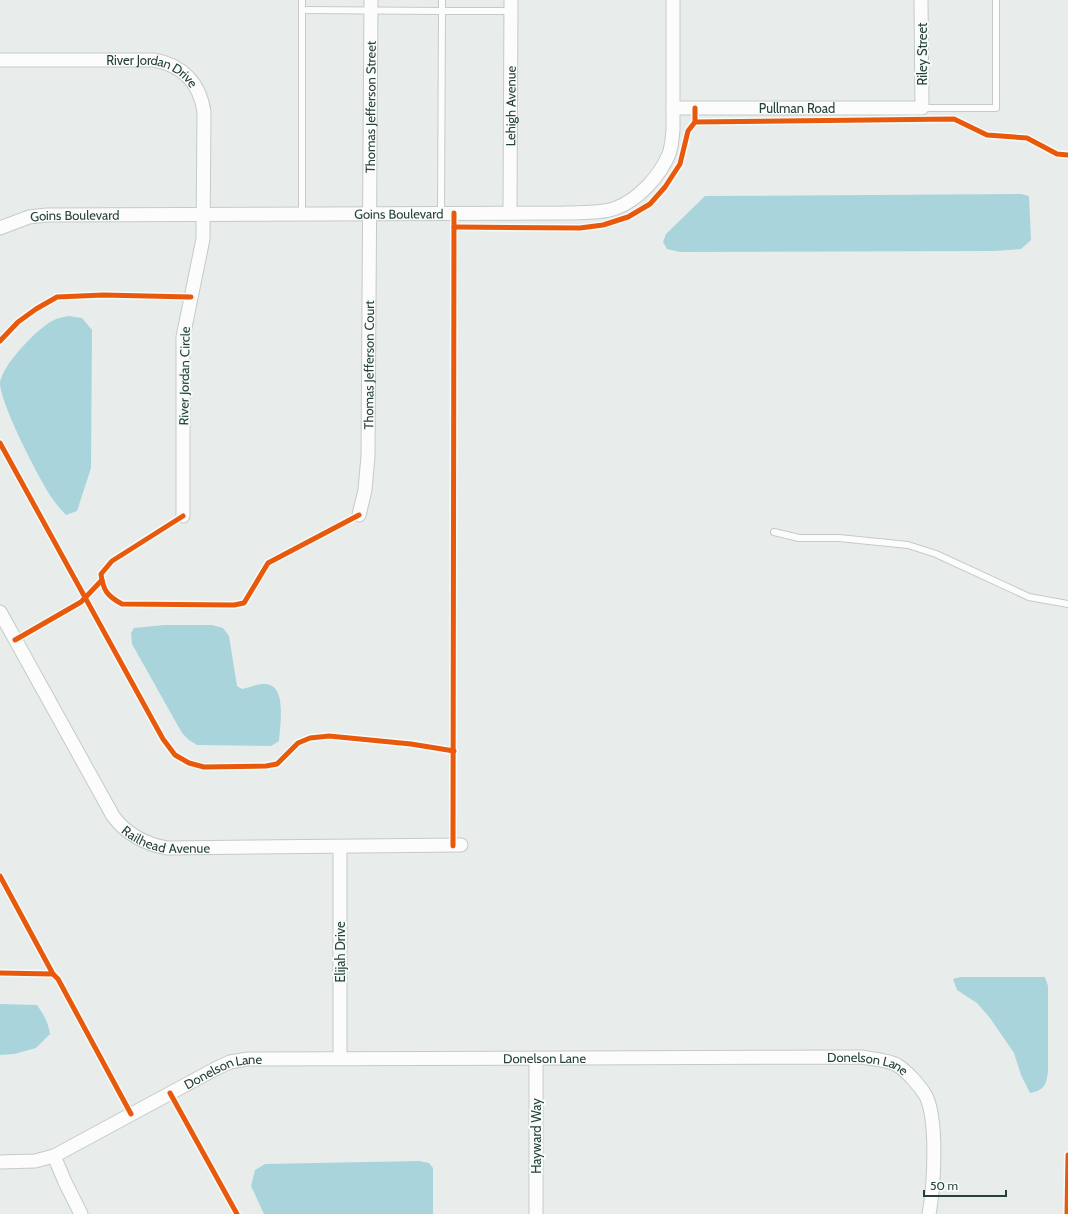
<svg xmlns="http://www.w3.org/2000/svg" width="1068" height="1214" viewBox="0 0 1068 1214" font-family="Cabin,sans-serif">
<style>
.water{fill:#a9d4db}
.lines{fill:none;stroke-linecap:round;stroke-linejoin:round}
.service-casing{stroke:#c5cac8;stroke-width:8}
.minor-casing{stroke:#c5cac8;stroke-width:15}
.service{stroke:#fcfcfc;stroke-width:6}
.minor{stroke:#fcfcfc;stroke-width:13}
.cycleway-casing{stroke:#f7fbf9;stroke-width:8}
.cycleway{stroke:#e8590c;stroke-width:5}
.labels{text-anchor:middle;dominant-baseline:central;stroke-width:4;stroke-linejoin:round;paint-order:stroke}
.street-label{font-size:13px;fill:#24423a;stroke:#f7fbf9}
</style>
<rect width="100%" height="100%" fill="#e8edeb"/>
<!-- water -->
<g class="water">
<polygon points="1021,194 1029,196 1031,240 1021,249 995,251 680,252 667,249 663,242 666,234 705,196"/>
<path d="M69,316L82,318L92,330L91,468L77,511L66,515C61,510 56,504 52,498C39,479 0,403 0,383C2,365 37,329 52,321C57,318 64,317 69,316Z"/>
<path d="M164,625H212L223,628L229,636L237,686L242,689C250,687 262,682 270,685C286,690 280,727 279,741L271,746L197,745L189,740L182,733L132,644L131,633L134,628Z"/>
<path d="M960,977H1045L1048,986V1072C1046,1086 1044,1090 1030,1093L1021,1075L1014,1053L990,1018L977,1003L957,990L953,979Z"/>
<path d="M0,1004L37,1005C44,1015 48,1022 50,1034L36,1048L14,1054L0,1055Z"/>
<polygon points="419,1161 429,1163 433,1168 433,1214 264,1214 251,1186 255,1170 265,1164"/>
</g>
<g class="lines">
<defs>
<g id="service">
<polyline points="442,0 442,11 511,11"/>
<polyline points="302,10 442,11 441,213"/>
<polyline points="922,108 996,108 996,0"/>
<polyline points="302,214 302,0"/>
<polyline points="774,532 799,538 839,538 908,545 936,554 1029,597 1068,604"/>
</g>
<g id="minor">
<path id="s1" d="M0,60H154C182,65 200,83 204,112L203,239L183,337V516"/>
<path id="s2" d="M673,108H922L921,0"/>
<path id="s3" d="M510,213L511,0"/>
<path id="s4" d="M0,228L29,217L47,215L564,213C580,212 600,214 616,208C638,200 660,176 669,154C672,146 672,138 673,130V0"/>
<path id="s5" d="M359,515L365,490L368,456L371,0"/>
<path id="s6" d="M0,612L113,816C127,835 145,844 167,848L461,845"/>
<polyline points="340,1058 340,847"/>
<polyline points="536,1058 536,1214"/>
<polyline points="54,1156 65,1182 81,1214"/>
<path id="s7" d="M0,1162L35,1161L54,1156L215,1069L230,1062L248,1059L861,1057C872,1059 888,1060 897,1065C907,1071 920,1086 926,1096C938,1121 934,1187 929,1214"/>
</g>
</defs>
<!-- service casing -->
<use href="#service" class="service-casing"/>
<!-- minor casing -->
<use href="#minor" class="minor-casing"/>
<!-- service -->
<use href="#service" class="service"/>
<!-- minor -->
<use href="#minor" class="minor"/>
<defs>
<g id="cycleway">
<polyline points="695,122 954,119 987,135 1027,138 1057,154 1068,155"/>
<polyline points="454,227 580,228 603,225 628,217 650,204 665,187 680,164 688,131 695,122 695,108"/>
<polyline points="0,341 18,322 36,309 57,297 103,295 191,297"/>
<polyline points="0,443 163,739 175,755 189,763 204,767 266,766 277,764 298,743 310,738 329,736 411,744 454,751"/>
<path d="M183,516L112,561L101,574C103,590 107,596 122,604L234,605L244,603L268,563L359,515"/>
<polyline points="15,640 81,602 102,580"/>
<polyline points="453,846 454,213"/>
<polyline points="0,876 53,974"/>
<polyline points="0,973 53,974 58,979 131,1114"/>
<polyline points="170,1093 237,1214"/>
<polyline points="1067,1214 1068,1155"/>
</g>
</defs>
<!-- cycleway casing -->
<use href="#cycleway" class="cycleway-casing"/>
<!-- cycleway -->
<use href="#cycleway" class="cycleway"/>
</g>
<g class="labels">
<!-- street labels -->
<g class="street-label">
<text transform="translate(922 54) rotate(-90)">Riley Street</text>
<text stroke="none"><textPath href="#s1" startOffset="155">River Jordan Drive</textPath></text>
<text stroke="none"><textPath href="#s3" startOffset="107">Lehigh Avenue</textPath></text>
<text stroke="none"><textPath href="#s5" startOffset="409">Thomas Jefferson Street</textPath></text>
<text stroke="none"><textPath href="#s2" startOffset="124">Pullman Road</textPath></text>
<text stroke="none"><textPath href="#s4" startOffset="401">Goins Boulevard</textPath></text>
<text stroke="none"><textPath href="#s4" startOffset="77">Goins Boulevard</textPath></text>
<text stroke="none"><textPath href="#s5" startOffset="151">Thomas Jefferson Court</textPath></text>
<text transform="translate(184 376) rotate(-89)">River Jordan Circle</text>
<text stroke="none"><textPath href="#s6" startOffset="295">Railhead Avenue</textPath></text>
<text transform="translate(340 952) rotate(-90)">Elijah Drive</text>
<text stroke="none"><textPath href="#s7" startOffset="569">Donelson Lane</textPath></text>
<text stroke="none"><textPath href="#s7" startOffset="893">Donelson Lane</textPath></text>
<text stroke="none"><textPath href="#s7" startOffset="245">Donelson Lane</textPath></text>
<text transform="translate(536 1136) rotate(-90)">Hayward Way</text>
</g>
</g>
<!-- scale -->
<path d="M924 1190v6h82v-6" fill="none" stroke="#24423a" stroke-width="2"/>
<text x="930" y="1190" font-size="12" fill="#24423a" stroke="#f7fbf9" stroke-width="3" paint-order="stroke">50 m</text>
</svg>
